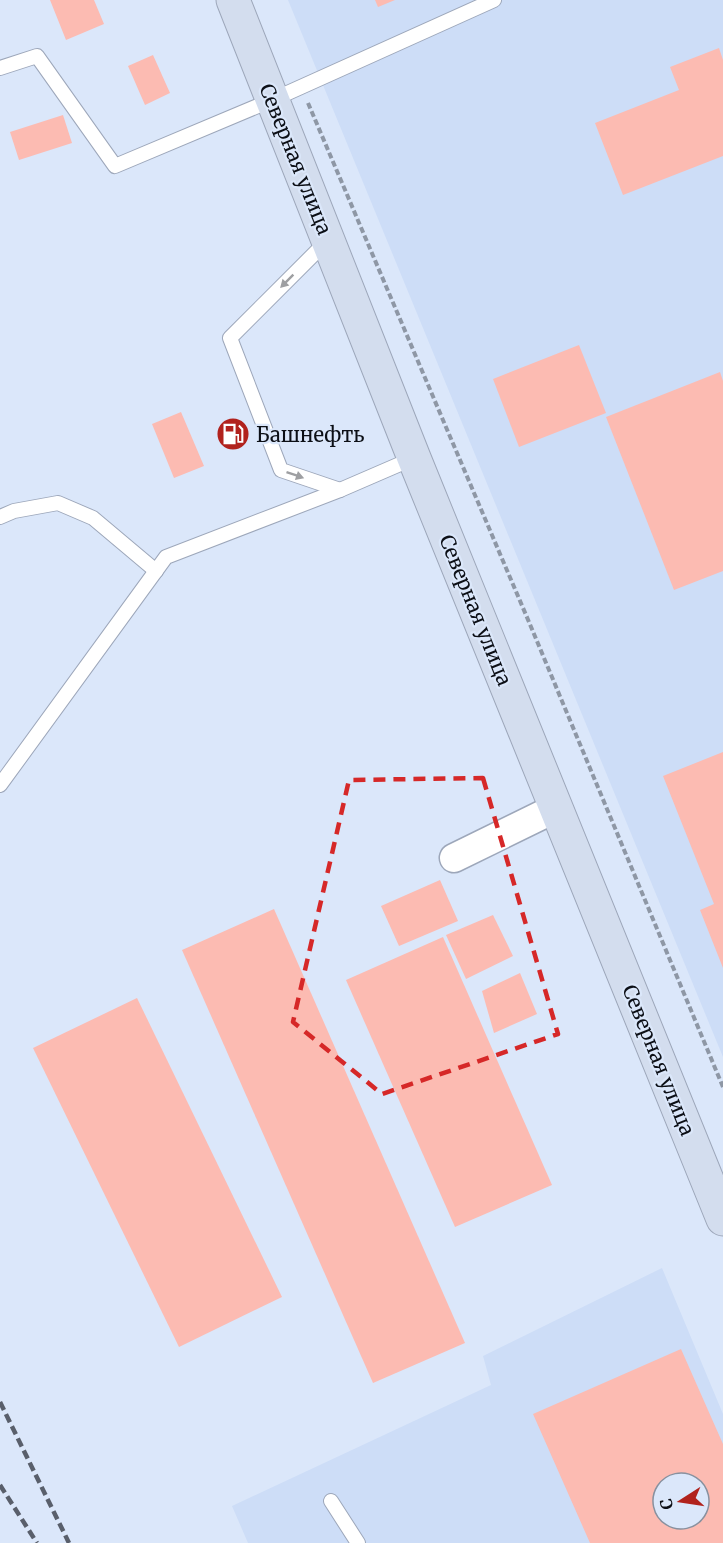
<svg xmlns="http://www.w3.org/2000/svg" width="723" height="1543" viewBox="0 0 723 1543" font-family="Merriweather,serif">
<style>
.built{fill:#cdddf7;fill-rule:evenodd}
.building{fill:#fcbbb2;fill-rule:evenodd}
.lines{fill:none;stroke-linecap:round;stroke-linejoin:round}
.service-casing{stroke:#9da7ba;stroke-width:16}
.minor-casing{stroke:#9da7ba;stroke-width:31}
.secondary-casing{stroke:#9da7ba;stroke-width:35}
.path{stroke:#8e97a5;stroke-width:4;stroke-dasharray:6 3;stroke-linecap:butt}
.service{stroke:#fff;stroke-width:14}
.minor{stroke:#fff;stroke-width:28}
.secondary{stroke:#d3ddee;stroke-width:33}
.rail{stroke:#595f6b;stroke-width:4.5;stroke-dasharray:9 4.5;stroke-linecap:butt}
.oneway{fill:#9e9fa2}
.marked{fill:none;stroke:#d62828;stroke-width:4.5;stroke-dasharray:12 8;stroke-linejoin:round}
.labels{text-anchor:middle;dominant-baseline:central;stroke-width:4.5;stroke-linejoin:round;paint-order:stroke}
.street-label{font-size:20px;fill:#0c0f16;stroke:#dbe7fa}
.poi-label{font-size:20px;fill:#0c0f16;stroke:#dbe7fa;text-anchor:start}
</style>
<rect width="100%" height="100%" fill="#dbe7fa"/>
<!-- built -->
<g class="built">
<polygon points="288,0 723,0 723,1057"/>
<path d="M662,1268L723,1414V1543H248L232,1506L491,1385L483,1356ZM663,1483H699V1519H663Z"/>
</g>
<!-- building -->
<g class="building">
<polygon points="50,0 94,0 104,24 66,40"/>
<polygon points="375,0 395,0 378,7"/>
<polygon points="719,48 723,60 723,156 623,195 595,123 679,90 670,67"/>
<polygon points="153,55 170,93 145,105 128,66"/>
<polygon points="63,115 72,143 19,160 10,132"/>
<polygon points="579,345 606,413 519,447 493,379"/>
<polygon points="720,372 723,381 723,571 674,590 606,417"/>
<polygon points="181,412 204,466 174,478 152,424"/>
<polygon points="723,752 723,968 700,910 714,904 663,776"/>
<polygon points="440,880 458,921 399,946 381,906"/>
<polygon points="274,909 465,1343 373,1383 182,950"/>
<polygon points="493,915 513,956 466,979 446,935"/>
<polygon points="443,937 552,1185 455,1227 346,980"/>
<polygon points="520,973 537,1014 494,1033 482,991"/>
<polygon points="137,998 282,1297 179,1347 33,1048"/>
<path d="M681,1349L723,1444V1543H590L533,1414ZM663,1483H699V1519H663Z"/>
</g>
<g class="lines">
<defs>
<g id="service">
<polyline points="0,68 37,56 115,166 272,100 494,0"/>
<polyline points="327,241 230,338 281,470 340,490"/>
<polyline points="0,517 14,511 58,503 93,518 156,571"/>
<polyline points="0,785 166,557 340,490 414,458"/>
<polyline points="331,1501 358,1543"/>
</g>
<polyline id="minor" points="454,858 556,808"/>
<polyline id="secondary" points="233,0 414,458 723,1219"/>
</defs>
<!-- service casing -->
<use href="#service" class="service-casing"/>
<!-- minor casing -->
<use href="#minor" class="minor-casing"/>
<!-- secondary casing -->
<use href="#secondary" class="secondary-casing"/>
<!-- path -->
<polyline class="path" points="308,103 529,622 723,1087"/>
<!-- service -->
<use href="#service" class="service"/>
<!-- minor -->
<use href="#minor" class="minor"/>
<!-- secondary -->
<use href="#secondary" class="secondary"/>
<!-- rail -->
<g class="rail">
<polyline points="0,1402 69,1543"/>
<polyline points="0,1485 37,1543"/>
</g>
</g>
<!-- one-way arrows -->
<defs><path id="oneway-solid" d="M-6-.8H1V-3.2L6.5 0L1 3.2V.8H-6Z" transform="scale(1.5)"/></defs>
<g class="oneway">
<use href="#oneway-solid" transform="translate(287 281) rotate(135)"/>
<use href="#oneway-solid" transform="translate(295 475) rotate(19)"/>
</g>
<!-- marked area -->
<path class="marked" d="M483,778L558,1034L382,1094L293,1022L349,780Z"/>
<!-- icons -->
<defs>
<symbol id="fuel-disc" viewBox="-11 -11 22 22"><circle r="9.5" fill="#b1221d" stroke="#dbe7fa"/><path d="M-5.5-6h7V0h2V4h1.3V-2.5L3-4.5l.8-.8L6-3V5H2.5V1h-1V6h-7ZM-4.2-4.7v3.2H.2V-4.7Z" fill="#fff"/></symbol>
</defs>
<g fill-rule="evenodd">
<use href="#fuel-disc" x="214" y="415" width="38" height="38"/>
</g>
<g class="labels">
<!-- street labels -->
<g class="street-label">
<text transform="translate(296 159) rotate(68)">Северная улица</text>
<text transform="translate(476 610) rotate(68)">Северная улица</text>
<text transform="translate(659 1060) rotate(68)">Северная улица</text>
</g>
<!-- poi labels -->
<g class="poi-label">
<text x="256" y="434">Башнефть</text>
</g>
</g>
<!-- north arrow -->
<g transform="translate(681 1501) rotate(258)"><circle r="28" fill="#dbe7fa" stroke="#88919f" stroke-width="1.5"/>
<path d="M0-4.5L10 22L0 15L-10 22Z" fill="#b1221d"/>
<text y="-9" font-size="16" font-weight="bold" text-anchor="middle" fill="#0c0f16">С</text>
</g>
</svg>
